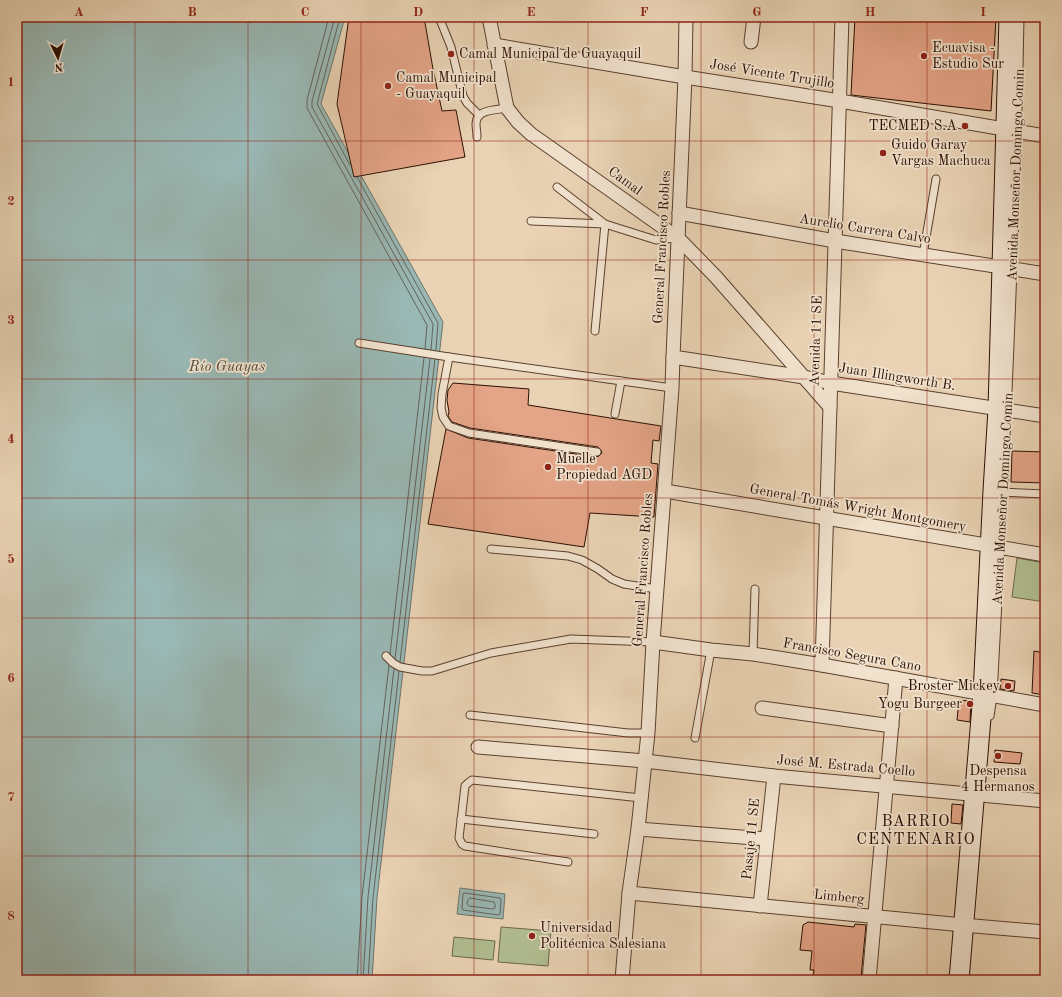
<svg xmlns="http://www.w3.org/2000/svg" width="1062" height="997" viewBox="0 0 1062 997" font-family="'Old Standard TT',serif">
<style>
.green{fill:#b1be91;stroke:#6e664a}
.water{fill:#99b7b3;stroke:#6d746c}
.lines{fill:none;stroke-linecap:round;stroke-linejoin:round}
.shore{stroke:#62635a;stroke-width:1}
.building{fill:#e4a487;stroke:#2b0f02}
.lane-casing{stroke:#5a402e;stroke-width:9}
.street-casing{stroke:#5a402e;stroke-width:15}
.secondary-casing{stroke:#2b0f02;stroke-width:21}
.lane{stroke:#f1e2ce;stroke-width:7}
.street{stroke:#f1e2ce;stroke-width:13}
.secondary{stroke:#f1e2ce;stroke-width:19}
.grid{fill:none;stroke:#8f2418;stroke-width:1;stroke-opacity:0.55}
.poi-dot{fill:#8f2418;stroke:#f1e2ce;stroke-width:1.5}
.labels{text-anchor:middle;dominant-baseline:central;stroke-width:3.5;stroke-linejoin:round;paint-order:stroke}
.poi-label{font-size:14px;fill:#2b0f02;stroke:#f1e2ce;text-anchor:start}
.street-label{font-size:14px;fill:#2b0f02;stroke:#f1e2ce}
.water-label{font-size:15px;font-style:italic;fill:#524a40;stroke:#f1e2ce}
.quarter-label{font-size:16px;letter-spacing:1px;fill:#2b0f02;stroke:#f1e2ce}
.neatline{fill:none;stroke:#8f2418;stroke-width:1.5}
.grid-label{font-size:13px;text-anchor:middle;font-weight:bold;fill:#8f2418}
</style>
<rect width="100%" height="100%" fill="#e9d3b4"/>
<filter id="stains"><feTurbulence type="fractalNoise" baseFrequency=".005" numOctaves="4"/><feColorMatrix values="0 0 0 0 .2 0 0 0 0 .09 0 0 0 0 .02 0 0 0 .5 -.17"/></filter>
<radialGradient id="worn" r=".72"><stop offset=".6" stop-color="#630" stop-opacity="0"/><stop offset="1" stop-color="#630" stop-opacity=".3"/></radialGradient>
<!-- green -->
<g class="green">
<polygon points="1017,558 1045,563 1045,602 1012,597"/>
<polygon points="501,927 551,931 548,966 498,962"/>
<polygon points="454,937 495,941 493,960 452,956"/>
</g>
<!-- water -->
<g class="water">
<polygon points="17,17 345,17 321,104 443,322 377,898 372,980 17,980"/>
<polygon points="460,888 505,894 503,919 457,914"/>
</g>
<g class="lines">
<!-- shore -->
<g class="shore">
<polyline points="329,17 307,100 307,108 427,325 425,349"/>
<polyline points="335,17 312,101 312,107 433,324 431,350"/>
<polyline points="340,17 317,104 350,165"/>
<polyline points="357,177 438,323 436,350"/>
<polyline points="390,654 424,358"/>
<polyline points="395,659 430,359"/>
<polyline points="400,662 435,359"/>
<polygon points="465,893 500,898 501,900 500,914 498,915 463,910 462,908 463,894"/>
<polygon points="470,898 494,902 495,904 495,908 493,909 469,906 467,904 468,900"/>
<polyline points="357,980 362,897 389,665"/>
<polyline points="363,980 368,897 394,669"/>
<polyline points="368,980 373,898 399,671"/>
</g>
</g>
<!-- building -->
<g class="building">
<polygon points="350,17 424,17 433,69 442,111 456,110 465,157 354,177 337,104 348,24"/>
<polygon points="855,17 996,17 991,111 851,95"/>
<polygon points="453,383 529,389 528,405 661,426 659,441 653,440 651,463 658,464 654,517 590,513 584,547 428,524 446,429 468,438 596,457 599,456 602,453 601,450 598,447 470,428 452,422 448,416 449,412 447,400 448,390"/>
<polygon points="1012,451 1045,452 1045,483 1011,482"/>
<polygon points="1034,651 1045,653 1045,695 1032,693"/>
<polygon points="1001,679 1015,681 1014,691 1000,689"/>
<polygon points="959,700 971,701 970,722 957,720"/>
<polygon points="995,750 1022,753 1020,764 994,762"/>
<polygon points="952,804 963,805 961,824 951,823"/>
<polygon points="808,922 854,927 855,924 866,925 861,977 849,976 848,980 812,980 814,970 810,970 812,951 800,950 803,925"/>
</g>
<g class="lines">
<defs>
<g id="lane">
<polyline points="439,17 451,47 463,96 467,103 479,115"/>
<polyline points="1028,17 1045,18"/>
<path d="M477,137C477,132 476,128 476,124C476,109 496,110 507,108"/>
<polyline points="557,187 605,224 595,331"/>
<polyline points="531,221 605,224 656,240 676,238"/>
<polyline points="923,255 936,179"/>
<polyline points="359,343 449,357 672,388"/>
<polyline points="449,357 442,394 441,408 443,417 449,426 469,433 597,452"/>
<polyline points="615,414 621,381"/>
<polyline points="999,492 1045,494"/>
<polyline points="491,549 568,556 582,560 598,569 612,579 624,584 657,589"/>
<polyline points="753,654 755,589"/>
<polyline points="386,656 393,663 400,667 422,671 432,671 491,653 571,639 653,642"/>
<polyline points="470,715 628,733 648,733"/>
<path d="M990,716L993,696C1005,470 1016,243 1020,17"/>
<polyline points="695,738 711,650"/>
<polyline points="461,819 594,834"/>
<polyline points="568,862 465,846 462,844 459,838 465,786 468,783 472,780 641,798"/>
</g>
<g id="street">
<polyline points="489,17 507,108 518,122 531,134 678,238 716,277 830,407"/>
<polyline points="751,42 754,17"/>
<polyline points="494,45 685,77 840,101 1045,136"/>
<polyline points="679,213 835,241 1045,274"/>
<polyline points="673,357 804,377 831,383 1045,416"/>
<polyline points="665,491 1045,555"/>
<polyline points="653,642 711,650 753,654 822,665 1045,705"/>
<polyline points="822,665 842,17"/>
<polyline points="762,708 892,726"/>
<polyline points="478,747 645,761 774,776 1045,801"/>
<polyline points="638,829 767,839"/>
<polyline points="629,893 963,925 1045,932"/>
<polyline points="760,906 774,776"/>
<polyline points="622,980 629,893 638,829 648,733 653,642 672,388 673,357 685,77 686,17"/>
<polyline points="869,980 896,678"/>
</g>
<polyline id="secondary" points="959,980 983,694 993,491 998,409 1009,17"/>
</defs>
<!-- lane casing -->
<use href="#lane" class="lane-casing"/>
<!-- street casing -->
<use href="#street" class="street-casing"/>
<!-- secondary casing -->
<use href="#secondary" class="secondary-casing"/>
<!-- lane -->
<use href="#lane" class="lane"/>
<!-- street -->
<use href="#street" class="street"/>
<!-- secondary -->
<use href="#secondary" class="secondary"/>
</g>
<!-- grid -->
<path class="grid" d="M135,17V980M248,17V980M361,17V980M474,17V980M588,17V980M701,17V980M814,17V980M927,17V980M17,141H1045M17,260H1045M17,379H1045M17,498H1045M17,618H1045M17,737H1045M17,856H1045"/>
<!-- markers -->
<g class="poi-dot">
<circle cx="451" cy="54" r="4"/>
<circle cx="924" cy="56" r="4"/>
<circle cx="388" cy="86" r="4"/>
<circle cx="965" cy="126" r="4"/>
<circle cx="883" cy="153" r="4"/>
<circle cx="548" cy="467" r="4"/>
<circle cx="1008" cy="686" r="4"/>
<circle cx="970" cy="704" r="4"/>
<circle cx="998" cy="756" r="4"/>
<circle cx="532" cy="936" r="4"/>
</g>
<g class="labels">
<!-- poi labels -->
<g class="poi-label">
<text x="932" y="48">Ecuavisa -<tspan x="932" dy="16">Estudio Sur</tspan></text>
<text x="459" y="54">Camal Municipal de Guayaquil</text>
<text x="396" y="78">Camal Municipal<tspan x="396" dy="16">- Guayaquil</tspan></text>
<text x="957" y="126" text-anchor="end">TECMED S.A</text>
<text x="891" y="145">Guido Garay<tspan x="891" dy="16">Vargas Machuca</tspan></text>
<text x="556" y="459">Muelle<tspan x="556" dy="16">Propiedad AGD</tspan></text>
<text x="1000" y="686" text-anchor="end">Broster Mickey</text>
<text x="962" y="704" text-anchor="end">Yogu Burgeer</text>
<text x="998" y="771" text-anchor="middle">Despensa<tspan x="998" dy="16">4 Hermanos</tspan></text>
<text x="540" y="928">Universidad<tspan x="540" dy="16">Politécnica Salesiana</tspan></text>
</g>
<!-- street labels -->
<g class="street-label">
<text transform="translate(772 74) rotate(9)">José Vicente Trujillo</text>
<text transform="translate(1016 175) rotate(-88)">Avenida Monseñor Domingo Comin</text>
<text transform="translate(625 181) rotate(36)">Camal</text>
<text transform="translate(865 229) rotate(9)">Aurelio Carrera Calvo</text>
<text transform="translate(662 247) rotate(-87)">General Francisco Robles</text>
<text transform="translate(816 341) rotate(-88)">Avenida 11 SE</text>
<text transform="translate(897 377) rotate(9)">Juan Illingworth B.</text>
<text transform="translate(1003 499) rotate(-87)">Avenida Monseñor Domingo Comin</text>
<text transform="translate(858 508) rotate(10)">General Tomás Wright Montgomery</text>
<text transform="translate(643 570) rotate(-86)">General Francisco Robles</text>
<text transform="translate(852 655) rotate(10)">Francisco Segura Cano</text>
<text transform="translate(846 766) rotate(5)">José M. Estrada Coello</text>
<text transform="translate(751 839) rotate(-84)">Pasaje 11 SE</text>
<text transform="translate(839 897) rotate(6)">Limberg</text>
</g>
<!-- water labels -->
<g class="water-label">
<text x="227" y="367">Río Guayas</text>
</g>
<!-- quarter labels -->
<g class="quarter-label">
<text x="916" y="822">BARRIO<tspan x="916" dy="18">CENTENARIO</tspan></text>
</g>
</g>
<!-- margin -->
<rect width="1062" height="997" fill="none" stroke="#e9d3b4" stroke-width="44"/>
<!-- north arrow -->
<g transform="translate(58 58) rotate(175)" stroke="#f1e2ce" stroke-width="3" paint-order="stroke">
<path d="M0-3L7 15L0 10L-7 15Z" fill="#2b0f02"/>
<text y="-6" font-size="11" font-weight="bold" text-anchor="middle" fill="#2b0f02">N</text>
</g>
<rect x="22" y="22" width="1018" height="953" class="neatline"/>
<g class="grid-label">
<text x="79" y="16">A</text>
<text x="192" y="16">B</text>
<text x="305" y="16">C</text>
<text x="418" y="16">D</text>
<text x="531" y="16">E</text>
<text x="644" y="16">F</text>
<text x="757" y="16">G</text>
<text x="870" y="16">H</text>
<text x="983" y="16">I</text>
<text x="11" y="86">1</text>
<text x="11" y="205">2</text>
<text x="11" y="324">3</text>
<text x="11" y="443">4</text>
<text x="11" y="563">5</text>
<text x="11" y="682">6</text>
<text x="11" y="801">7</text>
<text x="11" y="920">8</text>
</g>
<rect width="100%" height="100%" filter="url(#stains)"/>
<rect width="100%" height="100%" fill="url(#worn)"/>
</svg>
